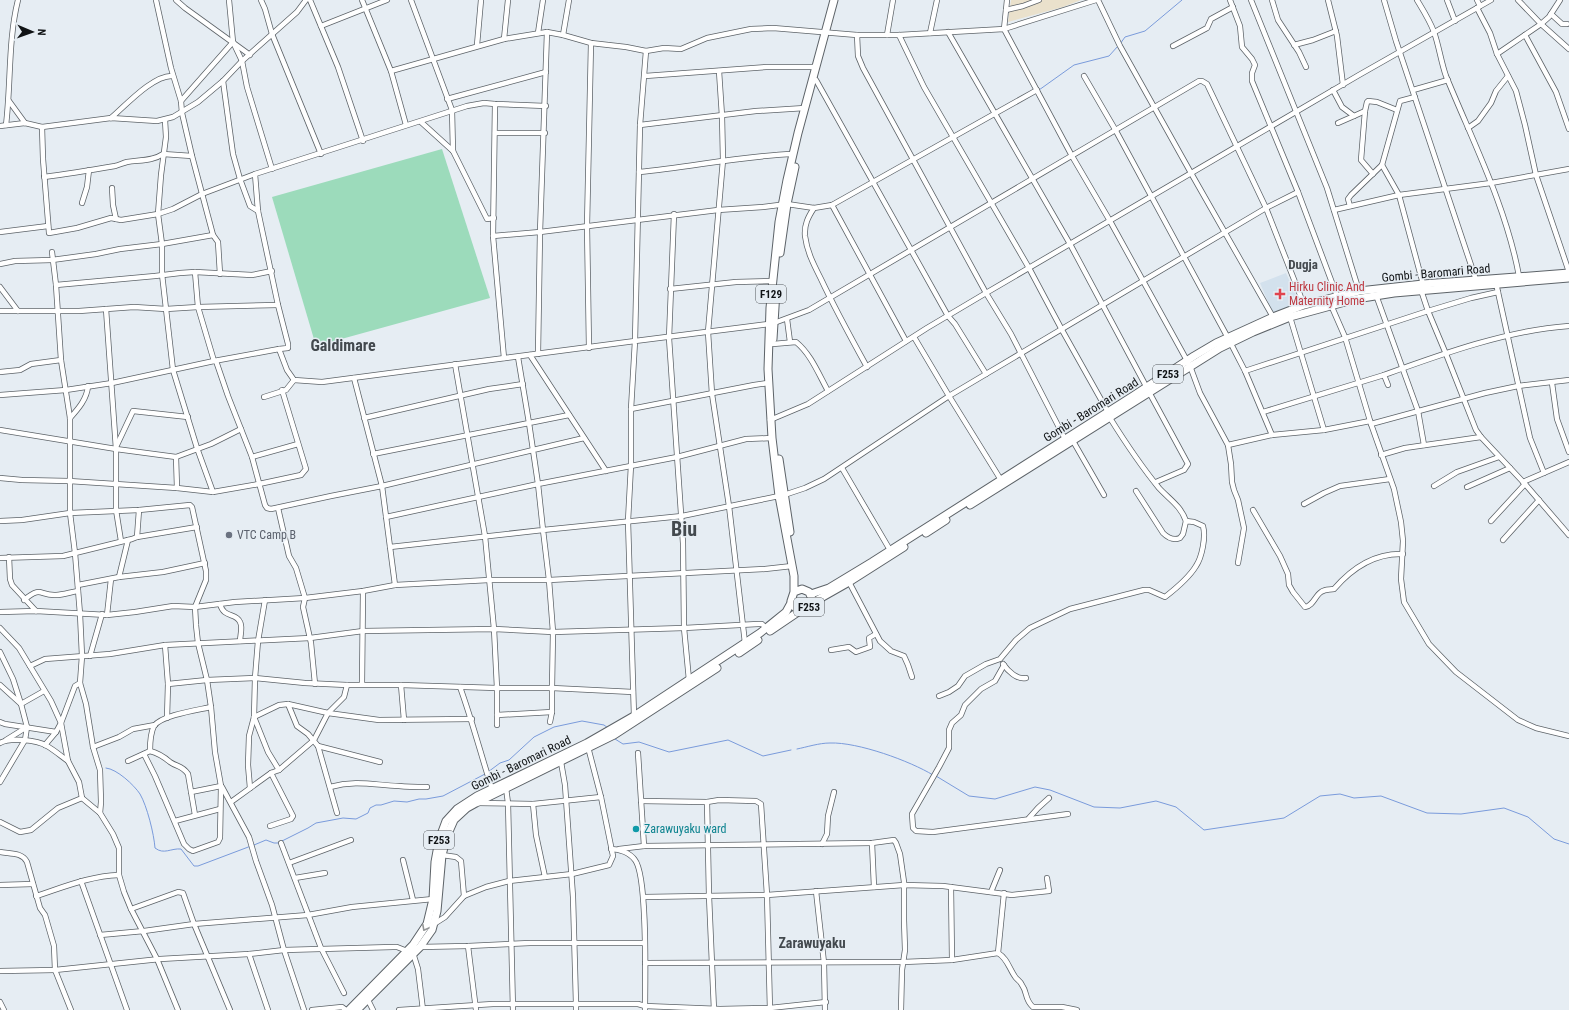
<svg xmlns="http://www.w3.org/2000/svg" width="1569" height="1010" viewBox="0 0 1569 1010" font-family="'Roboto Condensed',sans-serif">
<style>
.commercial{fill:#eae1cc}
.built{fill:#d3e1ed}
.green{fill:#9cdbbb}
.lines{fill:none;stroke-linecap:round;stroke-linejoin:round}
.stream{stroke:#7a9bdb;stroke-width:1}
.minor-casing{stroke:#5d6368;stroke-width:6}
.primary-casing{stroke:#5d6368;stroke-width:9}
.minor{stroke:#fff;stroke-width:4.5}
.primary{stroke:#fff;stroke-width:7}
.oneway{stroke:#939596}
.health-dot{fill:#e0444e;stroke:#e6edf3;stroke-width:1.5}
.worship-dot{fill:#6b7280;stroke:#e6edf3;stroke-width:1.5}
.culture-dot{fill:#0f9aa8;stroke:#e6edf3;stroke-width:1.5}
.labels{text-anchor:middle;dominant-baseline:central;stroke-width:3;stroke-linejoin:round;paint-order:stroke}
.shield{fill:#e6edf3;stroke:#505458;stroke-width:1}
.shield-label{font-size:11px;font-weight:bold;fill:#101315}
.street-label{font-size:12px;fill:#101315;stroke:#e6edf3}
.health-label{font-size:12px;fill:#be3a42;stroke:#e6edf3;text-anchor:start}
.worship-label{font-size:12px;fill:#5b616d;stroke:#e6edf3;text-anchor:start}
.culture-label{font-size:12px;fill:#0d838f;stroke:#e6edf3;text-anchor:start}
.neighbourhood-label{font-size:13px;font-weight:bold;fill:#43494e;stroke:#e6edf3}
.quarter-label{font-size:14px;font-weight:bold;fill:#43494e;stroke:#e6edf3}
.district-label{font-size:16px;font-weight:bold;fill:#43494e;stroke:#e6edf3}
.town-label{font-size:20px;font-weight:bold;fill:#43494e;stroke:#e6edf3}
</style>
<rect width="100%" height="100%" fill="#e6edf3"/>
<!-- commercial -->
<polygon class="commercial" points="1011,0 1081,0 1063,7 1008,22"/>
<!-- built -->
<polygon class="built" points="1286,273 1300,304 1273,314 1260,283"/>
<!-- green -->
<polygon class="green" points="442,149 490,298 316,346 272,197"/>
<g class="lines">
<!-- stream -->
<g class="stream">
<polyline points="1120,44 1125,37 1145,31 1182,0"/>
<polyline points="1039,90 1074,65 1109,56 1118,46"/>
<polyline points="615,739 623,744 639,742 669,752 728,740 763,756 791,750"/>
<path d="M797,749C807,747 819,743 830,743C858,742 910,761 933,775"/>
<path d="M106,768C117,769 134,785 140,794C147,806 154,834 155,848C164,855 171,848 181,849L194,866H198L251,846"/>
<polyline points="488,772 500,763 509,760 534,737 554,727 582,721 604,725 608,728"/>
<polyline points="936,776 969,796 995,799 1035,787 1050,790 1094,807 1120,808 1156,801 1176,807 1204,830 1284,818 1320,796 1340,794 1354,798 1381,796 1427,813 1461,814 1504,808 1528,817 1554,839 1569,844"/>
<polyline points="282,841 308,828 316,823 343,818 356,819 368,813 370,808 376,805 381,805 394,801 407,802 419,799 426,799 443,796 485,774"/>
<polyline points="254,845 266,840 274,843 279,843"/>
</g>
<defs>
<g id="minor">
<polyline points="156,0 171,68 181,101 182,113 192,156 213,235 218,242 220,274"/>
<polyline points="176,0 185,8 250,55"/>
<polyline points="229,0 233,42 242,61 247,87 272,169"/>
<polyline points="261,0 265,9 272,34 321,154"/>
<polyline points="310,0 338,67 363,141"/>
<polyline points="362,0 391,71 406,125"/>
<polyline points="411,0 452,110 453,151 487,219 494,218"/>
<polyline points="1007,0 1004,29 1096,0"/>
<polyline points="1098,0 1120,46 1191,173 1273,317"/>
<polyline points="1230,0 1240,26 1242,47 1252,59 1255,65 1252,73 1252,81 1298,192 1337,296"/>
<polyline points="1251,0 1327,188 1359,291"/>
<polyline points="1272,0 1278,20 1299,52 1306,67"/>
<polyline points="1328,0 1337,36 1343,85"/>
<polyline points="1384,0 1396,41 1476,280"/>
<path d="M1417,0C1423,10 1430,21 1434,32C1439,46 1441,62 1446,76C1473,142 1506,206 1519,276"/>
<polyline points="1447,0 1455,21"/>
<polyline points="1477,0 1480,6"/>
<polyline points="1518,0 1541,24 1569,49"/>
<polyline points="1477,8 1490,33 1497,54 1516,91 1525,125 1536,175 1569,272"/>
<polyline points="1006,10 1023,6 1039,0"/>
<polyline points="1551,14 1562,24 1567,24"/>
<polyline points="321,26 387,0"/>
<polyline points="948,32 1070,244 1147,388"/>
<polyline points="538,33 543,0"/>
<polyline points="930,33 937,0"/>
<polyline points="563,35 569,0"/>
<polyline points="857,35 858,56 863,68 986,293 1011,334 1065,439"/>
<polyline points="887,35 893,0"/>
<polyline points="899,35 924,87 1029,268 1062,330 1108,412"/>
<polyline points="1525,35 1556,92 1569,129"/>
<polyline points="504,39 508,0"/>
<polyline points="477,45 481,0"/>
<polyline points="1294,45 1313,40 1336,31"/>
<polyline points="1173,46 1207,28 1211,19 1233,7"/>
<polyline points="1497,54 1541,24 1549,17 1560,0"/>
<polyline points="391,71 504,39 547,32 563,35 591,43 626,47 646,51 664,48 681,49 707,38 751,29 773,28 857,35 899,35 1004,29 1072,156 1110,221 1190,366 1200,393 1228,445 1231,464 1232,482 1234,490 1238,500 1244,528 1238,563"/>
<polyline points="719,71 722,116 723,160 708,332 712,394 729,506 745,643"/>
<polyline points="645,76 766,67 816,67"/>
<polyline points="1084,76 1116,131 1228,338 1245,371 1272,435"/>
<polyline points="816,80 948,316 955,324 986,374 949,396 914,337"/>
<polyline points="223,81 233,154 240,179 250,206 258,211"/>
<polyline points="1333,90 1342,107 1354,116 1365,111 1367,102 1368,101 1377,102 1397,110"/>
<polyline points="1413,90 1448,80"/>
<polyline points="447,99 546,72"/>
<polyline points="9,101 25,123"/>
<polyline points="181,101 233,42"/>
<polyline points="495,104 493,236 504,358"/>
<polyline points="1365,111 1361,160 1373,174"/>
<path d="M111,118C125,106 154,74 173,76"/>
<polyline points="165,120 166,137 161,175 158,214 162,244 162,274 173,370 197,448 213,492"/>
<polyline points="421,122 453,151"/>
<polyline points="1338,123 1354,116"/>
<path d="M6,125C11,84 8,40 18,0"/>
<polyline points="640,125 756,111 805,108"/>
<polyline points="0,126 25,123 42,127 111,118 157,121 173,117 198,102 223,81 242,61 297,12 306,0"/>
<polyline points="42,127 43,159 49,233 77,228 111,218 121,220 158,214 173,209 202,194 255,174"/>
<polyline points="1468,128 1478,121 1491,103 1496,91 1508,76"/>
<polyline points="495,133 545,133"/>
<polyline points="1382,165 1399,195 1423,284 1421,290 1428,311 1446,354 1476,430 1481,437 1525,484 1569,535"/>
<path d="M639,172C691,167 741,156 793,154"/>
<path d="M44,177C68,174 92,170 115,166C119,165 123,163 127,162C139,160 153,161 163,154L192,156"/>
<polyline points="112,188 113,205 116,219"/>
<polyline points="82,203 87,187 89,170"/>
<polyline points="832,205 906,341"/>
<polyline points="1350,206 1348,199 1351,195 1382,165 1400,101 1415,97"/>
<path d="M814,208C808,217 804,225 805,236C807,252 814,265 821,279C835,309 851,338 867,367"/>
<polyline points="1334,210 1399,195 1491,183 1569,169"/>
<polyline points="674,214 669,338 683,543 684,628 689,680"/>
<polyline points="0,232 48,226"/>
<polyline points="493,236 540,232 718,210 763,207 787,204 814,208 832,205 1037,90"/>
<polyline points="52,252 56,285 61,360 70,418 70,513 75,553 80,614 82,656 80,683 86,704 93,747 100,770 101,802 100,813 113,834 119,848 119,875 124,892 131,909 157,959 178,1010"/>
<polyline points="0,264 15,261 52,260 96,254 120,249 162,244 213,235"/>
<polyline points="195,272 198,307 214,361"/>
<polyline points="1496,283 1530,438 1544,473"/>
<polyline points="56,285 155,276 180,273 195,272 252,275 272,271"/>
<polyline points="0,287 18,311"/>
<polyline points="670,289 736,282 772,281"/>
<polyline points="1376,295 1418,411 1424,445"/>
<polyline points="1331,305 1345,337 1371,424 1394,489 1401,522 1403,541 1401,579 1404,602 1429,644 1456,672 1518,720 1536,728 1569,736"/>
<polyline points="106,309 116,449 116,510 121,541"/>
<polyline points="0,311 79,311 134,307 166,309 198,307 278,305"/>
<polyline points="1290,317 1324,430"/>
<polyline points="787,319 790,342"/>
<polyline points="774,323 809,310 1199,81 1202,81 1207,84 1266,208 1304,305"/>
<path d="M773,344L796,342C811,354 819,375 828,391"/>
<polyline points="589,348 587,226 591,43"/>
<polyline points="279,349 288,348 288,344 278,305 258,211 255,174 467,106 484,103 495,104 546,106"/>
<polyline points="538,354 540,232 547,32"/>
<polyline points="530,355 606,471"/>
<polyline points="216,361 228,396 252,457 265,505 267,508 271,509 331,496 382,486 533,450 529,423 569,415"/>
<polyline points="455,364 485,536 494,629 497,688 497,725"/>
<polyline points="1245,371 1428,311 1471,298 1498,292"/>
<polyline points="0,372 20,370 31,364 61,360"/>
<polyline points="986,374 1266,208 1298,192"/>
<polyline points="354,378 382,486 395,585"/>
<polyline points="1552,383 1557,419 1569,452"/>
<path d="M1388,385L1384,375C1442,354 1508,330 1569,326"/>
<polyline points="1149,392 1188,464 1184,470 1156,482"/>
<polyline points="0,395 66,390 112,383 214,361 279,349 287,370 294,380 322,382 635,341 640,125 646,51"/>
<polyline points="264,397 286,390 294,380"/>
<polyline points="631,409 754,385 768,383"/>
<polyline points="1263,412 1384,375"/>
<path d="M70,418C78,409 87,399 88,386"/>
<polyline points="364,418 489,389 523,384"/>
<path d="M1110,418C1125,442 1141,466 1159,488C1169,499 1181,506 1186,521"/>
<polyline points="770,420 808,404 927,328 986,293 1359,75 1491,0"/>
<polyline points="1371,424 1485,393 1518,386 1569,380"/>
<polyline points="0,430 116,449 176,457 211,444 241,429"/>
<polyline points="1073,441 1104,495"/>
<polyline points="1228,445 1272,435 1324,430 1370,421"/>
<polyline points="116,447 133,411 188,417"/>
<polyline points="373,454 529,423 518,357"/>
<polyline points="1381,455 1405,448 1481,437"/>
<polyline points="176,457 177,488"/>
<polyline points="252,457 298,444"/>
<polyline points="842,468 890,550"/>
<polyline points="0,478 22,480 69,481 177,488 213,492 259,484 301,475 306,469 282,390"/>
<polyline points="1523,482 1569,462"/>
<polyline points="1434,486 1457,472 1499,457"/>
<polyline points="1467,487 1510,468"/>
<polyline points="784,495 805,488 824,479 949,396 1001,480"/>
<polyline points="1304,504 1324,493 1340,486 1390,479"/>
<polyline points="278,508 289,556 296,568 305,598 303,607 311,643 315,684"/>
<path d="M1253,510L1280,556L1288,574L1289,585L1293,592L1305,607C1313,606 1315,596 1321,592C1325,589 1329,590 1334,589C1352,568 1374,553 1403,554"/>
<polyline points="386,517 538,484 533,450 584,438"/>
<polyline points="0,521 22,520 70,513 139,510 190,505 192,507 206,571 206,580 195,607 196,625 198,643 207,680 211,707 215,752 221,786 220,838 218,842 193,851 189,849 184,844 155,776 144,754"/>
<polyline points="1491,521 1525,484"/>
<polyline points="137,537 139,510"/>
<polyline points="1503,540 1539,500"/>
<polyline points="390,547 543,530 538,484 677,457 746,439 772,438"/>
<polyline points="9,557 10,579 12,585 36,611"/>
<polyline points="0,558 63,556 132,539 137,537 197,527"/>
<polyline points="119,577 128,540"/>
<polyline points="849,582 880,641 891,651 904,656 908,665 912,677"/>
<polyline points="78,585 119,577 163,572 205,563"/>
<path d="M24,600C42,585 39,596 56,595C63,595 71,592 78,591"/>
<path d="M220,604C224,619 236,612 240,622C243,627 240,636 240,641"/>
<polyline points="0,612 36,611 107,615 135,612 173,606 195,607 235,602 305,598 363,591 395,585 489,580 549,580 543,530 682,516 779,496"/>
<polyline points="107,615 111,579"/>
<polyline points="0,628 19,648 51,701 61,723 68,761 79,782 82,798 100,813"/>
<polyline points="165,645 168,684 167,718"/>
<polyline points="831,650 849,647 856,652 870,647 869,638 876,634"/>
<polyline points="0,652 13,679 21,704 44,691"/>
<polyline points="90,656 102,614"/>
<path d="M1003,664C1008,671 1017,680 1026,678"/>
<polyline points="1004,665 995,681 981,689 965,705 961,715 952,723 949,730 949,748 939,767 912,814 913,828 916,831 933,832 1068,814"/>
<polyline points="30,666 45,659 110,654 165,645 310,638 363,631 494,629 553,632 549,580 765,569 792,566"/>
<polyline points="168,684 207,680 255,678 305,683 347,685 401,685 497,688 552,688 552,712 550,722"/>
<polyline points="362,684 363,591"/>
<polyline points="0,685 21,704 27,727 25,740 0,782"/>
<polyline points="401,685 404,720"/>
<path d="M460,687C472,720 481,755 492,789"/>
<polyline points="633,692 552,688 553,632 684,628 758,624 762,624 766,628"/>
<path d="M939,696L949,692L958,686L965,676L986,664L1000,659L1016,640L1030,628L1070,609L1144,590H1149L1165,597C1174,590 1190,576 1196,566C1202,557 1206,537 1203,526L1194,522L1186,521L1183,534L1180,538C1173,541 1168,538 1163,533L1136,491"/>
<polyline points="288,704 297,726 308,734 318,746 380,762"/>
<polyline points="497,715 552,712"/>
<polyline points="634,716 628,521 631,465 631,409 635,341 769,324"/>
<polyline points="254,717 279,705 288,704 328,713 379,720 472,719"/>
<polyline points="254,717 268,752 279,770"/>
<polyline points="0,722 5,724 56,732"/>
<polyline points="6,740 27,727"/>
<path d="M0,743C10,737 37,740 47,746C54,750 61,756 68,761"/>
<polyline points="45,745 56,732 61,723 75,686 80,683"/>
<polyline points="318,746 337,813"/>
<polyline points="93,747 119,737 133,729 155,725"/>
<path d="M150,751C150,743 150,734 154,726C162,715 198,710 211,707"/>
<polyline points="638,753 644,846"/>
<path d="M128,761L150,751C158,753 163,756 170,762C177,767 182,765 188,774L195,815"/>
<polyline points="561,762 565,785 573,897 576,1004 638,1004 645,1006 720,1009 770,1008 826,1002"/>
<polyline points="271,773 279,770 314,740 328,713 344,697 347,685"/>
<polyline points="222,787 249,837 256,861 272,905 284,950 304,1010"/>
<path d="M330,787C356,780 373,785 399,786C408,787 417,787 427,787"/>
<polyline points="250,788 248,765 249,736 254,717 255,678 258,641 265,600"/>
<polyline points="506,788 508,803 513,1010"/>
<polyline points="191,792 221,786"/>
<polyline points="641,801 707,802 719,800 756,801 761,804 767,895 770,1010"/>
<polyline points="231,802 271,773 293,816 291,819 270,826"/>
<polyline points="707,802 709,896 714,1010"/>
<polyline points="477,803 533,804 601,797"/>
<polyline points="533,804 536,835 545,877"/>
<polyline points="1029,818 1038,808 1049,798"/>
<polyline points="175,821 220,809"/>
<polyline points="0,822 20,832 31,830 58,808 82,798"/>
<polyline points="281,843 321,948 344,993"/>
<polyline points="872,843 874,887"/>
<polyline points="822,844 827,834 828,816 834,792"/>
<path d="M611,849C620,849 630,853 635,860C648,877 645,984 645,1010"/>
<polyline points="619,849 644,846 872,843 894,840 896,843 900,854 904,882 904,920 905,950 902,970 901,1010"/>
<path d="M0,852C10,854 22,852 27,862L40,908L45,915L54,946L55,970L71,1010"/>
<polyline points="442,855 456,857 461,861 464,896"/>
<polyline points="403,860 413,900"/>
<polyline points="289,863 351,840"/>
<polyline points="295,878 325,873"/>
<polyline points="81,881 127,1010"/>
<polyline points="0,885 33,884"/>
<polyline points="951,887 952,960"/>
<polyline points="816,891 824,963 825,1010"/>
<polyline points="991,892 1000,870"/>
<path d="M36,896C64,887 90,876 119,875"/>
<polyline points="644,897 767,895 904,885 943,886 1012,895 1049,891 1047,878"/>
<polyline points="131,909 178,892 183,893 194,924 230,1010"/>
<polyline points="434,924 445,917 464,896 486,887 509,881 572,874 609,865 613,856 601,797 588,747"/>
<polyline points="100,935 144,931 194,924 308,915 352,907 433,899"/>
<polyline points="468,946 476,1010"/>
<polyline points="420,947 468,946 530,943 644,943"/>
<polyline points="413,953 418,969 423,1010"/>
<path d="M998,953C1008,959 1009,969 1016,978C1018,980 1021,982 1022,985C1028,993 1024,999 1033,1007H1062L1077,1010"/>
<polyline points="249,954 268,1010"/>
<polyline points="645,963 903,962 952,960 998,953 1004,893"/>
<polyline points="0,971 55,970 160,959 249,954 284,950 393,947 397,947 407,951"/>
<polyline points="368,1000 373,1010"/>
<polyline points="0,1002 4,1010"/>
<polyline points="312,1010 342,1007 346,1010"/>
<polyline points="399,1010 493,1004 576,1004 576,1010"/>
</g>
<g id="primary">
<polyline points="780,253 787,204 795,167"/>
<polyline points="773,339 776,291"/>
<polyline points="779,459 790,532"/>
<polyline points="970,505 1220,348 1253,332 1290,317 1356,299 1394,293 1569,278"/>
<polyline points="926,533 946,520"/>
<path d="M794,592L802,589L809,592L812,599C810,613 795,614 791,601L794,592V576L779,496L772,438L768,369L770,308L779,222L787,180L798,133L834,0"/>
<polyline points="811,594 829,588 872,562 1133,396 1194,356 1216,343 1273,317 1304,305 1359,291 1423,284 1569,273"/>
<polyline points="812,603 849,582 904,547"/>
<polyline points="770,631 801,610"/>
<polyline points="739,653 758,640"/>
<polyline points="349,1010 413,945 427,924 433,899 435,862 439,840 446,821 457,809 477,796 587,743 634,716 760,633 786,612 791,603"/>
<polyline points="357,1010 420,947 432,930 437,911 442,855 447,836 454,820 467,808 476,803 614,735 717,668"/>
</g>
</defs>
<!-- minor casing -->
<use href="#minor" class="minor-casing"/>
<!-- primary casing -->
<use href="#primary" class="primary-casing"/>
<!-- minor -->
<use href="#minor" class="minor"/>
<!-- primary -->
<use href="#primary" class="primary"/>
</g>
<!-- one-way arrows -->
<defs><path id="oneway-chevron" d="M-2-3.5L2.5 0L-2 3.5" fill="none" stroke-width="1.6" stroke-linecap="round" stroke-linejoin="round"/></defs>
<use class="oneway" href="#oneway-chevron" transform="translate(425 928) rotate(118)"/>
<!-- markers -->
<path class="health-dot" d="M1278 288h4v4h4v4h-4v4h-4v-4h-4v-4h4z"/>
<circle class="worship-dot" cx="229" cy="535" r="4"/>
<circle class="culture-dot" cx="636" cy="829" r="4"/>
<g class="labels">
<!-- shield labels -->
<g class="shield">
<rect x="756" y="285" width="30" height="18" rx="3"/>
<rect x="1153" y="365" width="30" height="18" rx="3"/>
<rect x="794" y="598" width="30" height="18" rx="3"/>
<rect x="424" y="831" width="30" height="18" rx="3"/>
</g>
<g class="shield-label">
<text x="771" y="294">F129</text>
<text x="1168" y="374">F253</text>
<text x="809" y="607">F253</text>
<text x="439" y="840">F253</text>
</g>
<!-- street labels -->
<g class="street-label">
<text transform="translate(1436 273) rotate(-5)">Gombi - Baromari Road</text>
<text transform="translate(1091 410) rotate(-32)">Gombi - Baromari Road</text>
<text transform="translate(521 763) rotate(-26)">Gombi - Baromari Road</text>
</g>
<!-- health labels -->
<g class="health-label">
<text x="1289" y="287">Hirku Clinic And<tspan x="1289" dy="14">Maternity Home</tspan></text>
</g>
<!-- worship labels -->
<g class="worship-label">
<text x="237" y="535">VTC Camp B</text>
</g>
<!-- culture labels -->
<g class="culture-label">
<text x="644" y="829">Zarawuyaku ward</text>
</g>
<!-- neighbourhood labels -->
<g class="neighbourhood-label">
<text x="1303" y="264">Dugja</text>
</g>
<!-- quarter labels -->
<g class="quarter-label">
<text x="812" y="943">Zarawuyaku</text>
</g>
<!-- district labels -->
<g class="district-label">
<text x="343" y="345">Galdimare</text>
</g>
<!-- town labels -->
<g class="town-label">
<text x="684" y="529">Biu</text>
</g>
</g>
<!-- north arrow -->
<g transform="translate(32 32) rotate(92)" stroke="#e6edf3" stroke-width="3" paint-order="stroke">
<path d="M0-3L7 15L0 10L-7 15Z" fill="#101315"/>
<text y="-6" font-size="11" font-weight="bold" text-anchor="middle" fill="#101315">N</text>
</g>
</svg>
